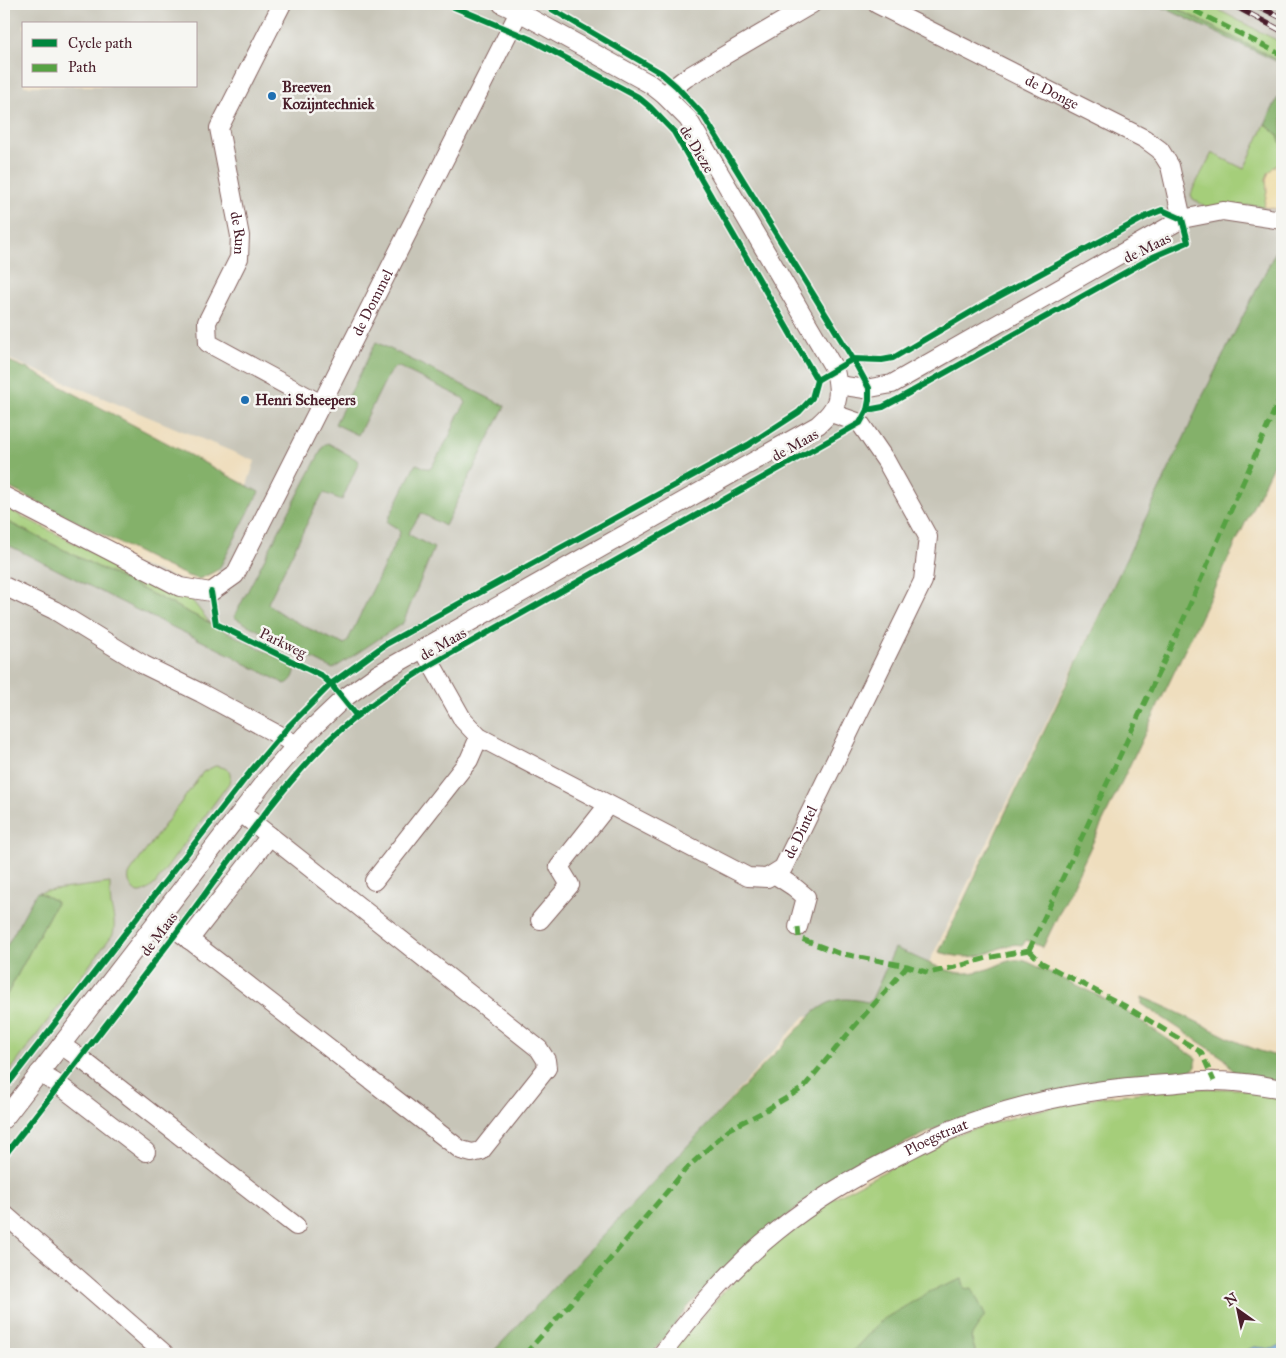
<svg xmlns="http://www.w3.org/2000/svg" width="1286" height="1358" viewBox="0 0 1286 1358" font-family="'IM FELL Great Primer',serif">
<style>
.industrial{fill:#c7c5b8;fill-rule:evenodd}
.green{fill:#a5ce7a;stroke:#787652}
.forest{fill:#84b16a;stroke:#67684a}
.sand{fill:#eeda9e;stroke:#9c7c64}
.water{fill:#71ade2;stroke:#5e6686}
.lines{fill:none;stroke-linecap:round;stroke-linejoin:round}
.minor-casing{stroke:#84625e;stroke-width:20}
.minor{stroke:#fff;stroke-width:18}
.rail-casing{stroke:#4a1f2b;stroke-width:5.5}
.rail{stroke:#f6f6f2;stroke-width:4;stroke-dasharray:11;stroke-linecap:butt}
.quiet{stroke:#56a243;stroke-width:5;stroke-dasharray:10 5;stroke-linecap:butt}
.cycleway-casing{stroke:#f6f6f2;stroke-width:9}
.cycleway{stroke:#00873e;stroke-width:6}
.poi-dot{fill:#1f6fb2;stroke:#f6f6f2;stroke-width:2}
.labels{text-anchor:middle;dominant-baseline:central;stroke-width:5;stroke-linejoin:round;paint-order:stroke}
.poi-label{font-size:15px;font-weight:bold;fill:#4a1f2b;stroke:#f6f6f2;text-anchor:start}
.street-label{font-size:15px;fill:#4a1f2b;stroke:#f6f6f2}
</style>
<rect width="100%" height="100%" fill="#f6f6f2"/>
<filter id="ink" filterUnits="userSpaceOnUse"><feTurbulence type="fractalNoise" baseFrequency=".02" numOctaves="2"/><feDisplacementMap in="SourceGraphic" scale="10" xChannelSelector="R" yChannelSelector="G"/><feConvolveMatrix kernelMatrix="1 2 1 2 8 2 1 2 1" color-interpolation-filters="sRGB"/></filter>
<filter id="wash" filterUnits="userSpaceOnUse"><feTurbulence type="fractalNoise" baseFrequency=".0096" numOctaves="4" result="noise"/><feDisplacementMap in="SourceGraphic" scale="20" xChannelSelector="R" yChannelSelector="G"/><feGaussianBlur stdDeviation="1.12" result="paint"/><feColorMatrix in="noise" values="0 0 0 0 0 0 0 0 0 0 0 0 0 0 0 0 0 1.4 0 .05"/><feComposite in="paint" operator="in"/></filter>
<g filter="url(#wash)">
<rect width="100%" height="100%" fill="#efdebe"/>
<!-- industrial -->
<path class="industrial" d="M4,4H1282V239L924,973L865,1011L805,1016L511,1343L504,1354H4V519L212,590L255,461L4,357ZM24,24H196V86H24Z"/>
<!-- green -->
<g class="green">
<polygon points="1168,4 1207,4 1282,43 1282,62"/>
<polygon points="1265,124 1278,135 1280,142 1282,144 1282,162 1274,167 1269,172 1266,179 1267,191 1264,207 1253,205 1208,208 1193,199 1191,195 1193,189 1212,153 1244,169"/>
<polygon points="4,507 160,587 191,599 210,623 4,520"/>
<path d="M215,766C227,767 233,771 229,783L155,884C151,887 147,892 141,893C133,894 127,882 129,875C130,872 132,870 134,867L203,772Z"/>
<path d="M110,883C110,890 110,897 111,905C113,916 116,923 113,934L4,1079V1000L56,903L54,900L38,892Z"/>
<polygon points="1181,1088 1239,1089 1282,1096 1282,1344 1273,1349 1254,1347 1238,1354 976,1354 971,1337 965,1289 962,1279 882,1320 850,1354 668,1354 746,1267 826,1202 954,1135 1017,1116 1077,1100"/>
</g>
<!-- forest -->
<g class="forest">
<polygon points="1156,4 1168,4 1282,62 1282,64"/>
<polygon points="1282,89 1282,144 1280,142 1278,135 1265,124"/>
<path d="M1282,239V446L1043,947L1026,940L1023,945C1006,942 997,951 982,955C964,959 955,956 939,952L1189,427L1199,403Z"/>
<path d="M376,342L505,406L445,526L421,513L408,534L434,548L403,623L333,669L242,622L234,617L324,445L328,443L356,459L359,462L342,500L324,493L315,507L268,603C275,614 330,639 344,644L347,642L400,533L398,529L387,522L415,465L417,464L426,468H431L450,435L458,415L466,403L463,398L419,377L399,367H395L388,375L358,435L335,424Z"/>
<polygon points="4,359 30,370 259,492 219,569 212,573 199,579 188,576 161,564 4,485"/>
<path d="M4,520L210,623L295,667C296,674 292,682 285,684L244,663L233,656L135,609L4,543Z"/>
<polygon points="38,892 54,900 56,903 4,1000 4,951 36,893"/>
<path d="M895,948C913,955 947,974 965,973C972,973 981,971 988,969C1003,964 1011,956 1028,962L1099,996L1130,1014L1196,1058V1067L1190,1071L1180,1075L948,1123L875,1157L819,1190L735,1258L688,1307L652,1354H491L813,1013C834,997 842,997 868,1002L871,1001Z"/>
<path d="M1142,997C1165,1006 1187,1017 1209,1028C1233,1040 1256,1052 1282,1057V1083L1234,1072L1225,1059L1142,1004Z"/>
<polygon points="962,1279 965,1289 972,1288 985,1315 971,1337 976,1354 850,1354 882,1320 931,1291"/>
</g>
<!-- sand -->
<polygon class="sand" points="1282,162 1282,210 1264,207 1267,191 1266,179 1269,172 1274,167"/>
<!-- water -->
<polygon class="water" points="1282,1344 1282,1354 1238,1354 1254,1347 1273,1349"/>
</g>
<g filter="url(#ink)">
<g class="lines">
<defs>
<g id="minor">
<path id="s1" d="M282,4L219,128L240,236L239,258L207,322L208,343L321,404"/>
<path id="s2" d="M877,4L1145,139L1160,150L1170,166L1182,219"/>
<polyline points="664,95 686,78 812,4"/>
<polyline points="838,385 865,389 892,384 1182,219 1223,211 1282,220"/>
<path id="s3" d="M4,496L180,587L211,592L235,575L523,4"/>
<polyline points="4,586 54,610 144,665 201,693 297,745"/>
<path id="s4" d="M423,649L463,720L479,737L748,877L767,878L783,868L923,581L928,537L886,461L860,423L831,413"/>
<polyline points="774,874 794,887 806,897 798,927"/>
<polyline points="374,881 469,760 479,737"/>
<polyline points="160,917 461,1150 472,1153 481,1151 547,1068 546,1060 539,1049 241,813"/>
<polyline points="540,920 570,885 559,867 608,805"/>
<polyline points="189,940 270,836"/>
<polyline points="61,1045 80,1058 296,1226"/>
<polyline points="39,1073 59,1085 146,1152"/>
<path d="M4,1119L265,781L305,735L343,699L378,674L818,425C839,406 841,398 835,370L688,119L664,95L650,84L519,12L502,4"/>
<polyline points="4,1214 165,1354"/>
<path id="s5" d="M662,1354C696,1310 733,1266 777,1231C814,1201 856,1176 899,1155C917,1146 934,1136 953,1129C1021,1102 1094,1088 1166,1084C1182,1083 1199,1080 1215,1081C1238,1081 1260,1085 1282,1089"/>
</g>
</defs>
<!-- minor casing -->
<use href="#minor" class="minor-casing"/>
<!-- minor -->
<use href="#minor" class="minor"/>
<defs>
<g id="rail">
<polyline points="1231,4 1282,31"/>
<polyline points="1254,4 1282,18"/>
</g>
</defs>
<!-- rail casing -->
<use href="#rail" class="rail-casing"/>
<!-- rail -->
<use href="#rail" class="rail"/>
<!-- quiet -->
<g class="quiet">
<polyline points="1181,4 1282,55"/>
<polyline points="798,927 799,938 838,953 907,966 929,973 955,967 987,958 1029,950"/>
<polyline points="1029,950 1181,625 1282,393"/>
<polyline points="1029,950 1042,963 1125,1006 1201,1052 1214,1081"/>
<polyline points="525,1354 606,1264 686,1169 729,1129 761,1113 803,1088 852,1029 898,977 907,966"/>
</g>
<defs>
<g id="cycleway">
<polyline points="447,4 530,39 638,97 650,107 674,132 817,380"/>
<polyline points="543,4 661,73 676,86 703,115 853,359 869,388 869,400 867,410"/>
<polyline points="211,592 216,624 322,676 331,684 356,715"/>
<path d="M4,1089L251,771L290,725L331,684L386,644L748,445L799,412L812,398L817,380L853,359L882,360L893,358L990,301L1147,216L1162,210L1182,219L1188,242L1153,257L900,398L883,407L867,410L860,423L432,664C393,688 353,715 321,748C267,804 224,870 177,932C120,1007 62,1082 4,1156"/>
</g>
</defs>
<!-- cycleway casing -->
<use href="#cycleway" class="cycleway-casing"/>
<!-- cycleway -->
<use href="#cycleway" class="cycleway"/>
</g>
</g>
<!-- markers -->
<g class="poi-dot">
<circle cx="272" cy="96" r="5"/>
<circle cx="245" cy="400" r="5"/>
</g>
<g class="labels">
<!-- poi labels -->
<g class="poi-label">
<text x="282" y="87">Breeven<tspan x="282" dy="17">Kozijntechniek</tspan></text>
<text x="255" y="400">Henri Scheepers</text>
</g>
<!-- street labels -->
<g class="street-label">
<text stroke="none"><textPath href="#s2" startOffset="196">de Donge</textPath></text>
<text transform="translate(697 149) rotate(59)">de Dieze</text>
<text stroke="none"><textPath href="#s1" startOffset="246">de Run</textPath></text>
<text transform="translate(1147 248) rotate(-26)">de Maas</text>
<text stroke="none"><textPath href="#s3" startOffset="564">de Dommel</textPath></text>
<text transform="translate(795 445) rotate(-29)">de Maas</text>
<text transform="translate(283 643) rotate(26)">Parkweg</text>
<text transform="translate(443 644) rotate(-30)">de Maas</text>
<text stroke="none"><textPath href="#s4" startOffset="486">de Dintel</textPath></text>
<text transform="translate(159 934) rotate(-53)">de Maas</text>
<text stroke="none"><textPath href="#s5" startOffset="354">Ploegstraat</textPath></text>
</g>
</g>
<!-- margin -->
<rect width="1286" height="1358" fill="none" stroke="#f6f6f2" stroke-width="20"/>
<!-- legend -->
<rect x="22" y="22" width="175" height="65" fill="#f6f6f2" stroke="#b1a0a2"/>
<rect x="32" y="39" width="25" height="8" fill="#00873e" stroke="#b1a0a2"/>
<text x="68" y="48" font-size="15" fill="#4a1f2b">Cycle path</text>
<rect x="32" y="64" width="25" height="8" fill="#56a243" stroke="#b1a0a2"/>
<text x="68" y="72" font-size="15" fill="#4a1f2b">Path</text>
<!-- north arrow -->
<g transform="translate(1238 1310) rotate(327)" stroke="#f6f6f2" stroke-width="4" paint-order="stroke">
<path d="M0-4L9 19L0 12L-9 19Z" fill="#4a1f2b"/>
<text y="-8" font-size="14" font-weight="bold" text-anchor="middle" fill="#4a1f2b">N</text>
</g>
</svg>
